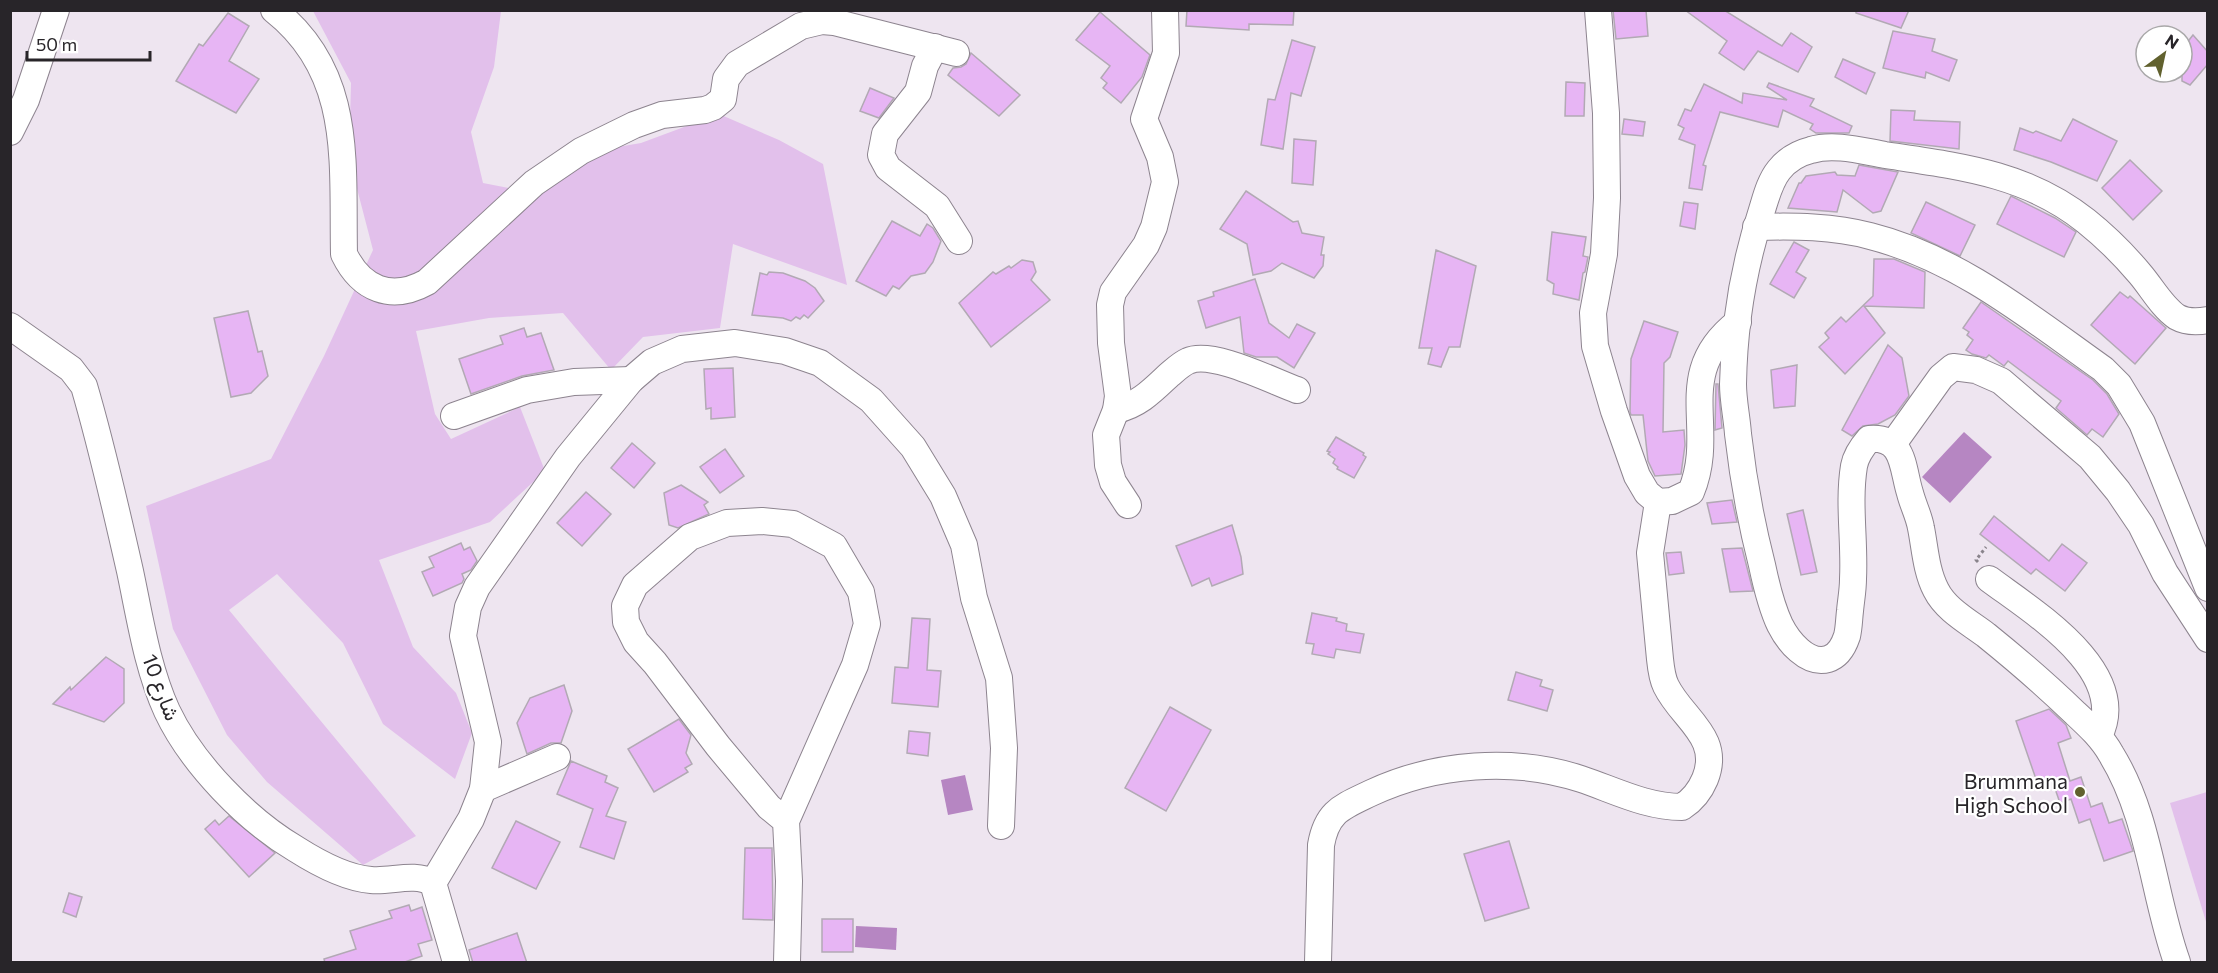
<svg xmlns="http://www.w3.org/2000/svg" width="2218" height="973" viewBox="0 0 2218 973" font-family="Commissioner,Vazirmatn,sans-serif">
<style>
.green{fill:#e2c0eb}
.water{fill:#b686c2}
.building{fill:#e7b5f4;stroke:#b2a9b4;stroke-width:1.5}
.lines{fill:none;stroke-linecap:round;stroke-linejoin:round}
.minor-casing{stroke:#8d848f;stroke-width:28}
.path{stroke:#89838b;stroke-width:3;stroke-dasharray:3 3;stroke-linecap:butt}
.minor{stroke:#fff;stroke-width:26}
.poi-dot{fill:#61612e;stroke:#fff;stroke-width:2}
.labels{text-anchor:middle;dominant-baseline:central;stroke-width:4.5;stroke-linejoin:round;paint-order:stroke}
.street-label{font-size:21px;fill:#282529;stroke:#fff}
.poi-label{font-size:21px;fill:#282529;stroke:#fff;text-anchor:end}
</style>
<rect width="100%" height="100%" fill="#eee5f0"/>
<!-- green -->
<g class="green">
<polygon points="313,11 501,11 494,67 471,132 483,183 540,194 559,157 641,143 719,114 779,140 823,164 847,285 733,244 720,328 643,337 611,370 563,313 489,318 416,331 435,414 451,439 520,407 545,471 490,522 379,560 413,647 456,693 472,733 455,779 383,724 343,643 277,574 229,610 416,836 363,865 267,782 227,735 173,629 146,506 271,459 324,356 373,250 349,158 351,83"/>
<polygon points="2207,792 2208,792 2207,925 2170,803"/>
</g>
<!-- water -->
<g class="water">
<polygon points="1964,432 1992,457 1950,503 1922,477"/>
<polygon points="965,775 973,810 948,815 941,780"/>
<polygon points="856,926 897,928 896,950 855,947"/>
</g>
<!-- building -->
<g class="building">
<polygon points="1187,10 1294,10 1293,25 1249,24 1249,30 1186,26"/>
<polygon points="1613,10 1646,10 1648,36 1616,39"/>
<polygon points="1685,10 1724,10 1782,46 1791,33 1812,47 1798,72 1758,51 1744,70 1719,53 1727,41"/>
<polygon points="1856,10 1909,10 1901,28 1856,13"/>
<polygon points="1100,12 1150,55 1142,77 1121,103 1103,88 1107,83 1101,78 1110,66 1076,40"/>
<polygon points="228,13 249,26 229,61 259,79 236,113 176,81 199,44 203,46"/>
<polygon points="1893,31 1935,39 1932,51 1957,60 1949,81 1926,72 1925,78 1883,68"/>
<polygon points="2193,35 2208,52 2208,64 2190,85 2182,81 2182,49"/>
<polygon points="1292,40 1315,47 1301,96 1291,93 1283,149 1261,145 1268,99 1275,100"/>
<polygon points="971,53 1020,95 999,116 948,75 953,68 961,67 966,64"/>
<polygon points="1843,59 1875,73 1866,94 1835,77"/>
<polygon points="1566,82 1585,83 1584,116 1565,116"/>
<polygon points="1769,83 1814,99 1810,106 1852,126 1849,133 1816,133 1810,129 1813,124 1783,110 1778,127 1720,112 1703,165 1706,166 1702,190 1689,188 1695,145 1679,139 1684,128 1678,125 1685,109 1691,111 1704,84 1742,103 1743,93 1787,100 1767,87"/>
<polygon points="870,88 894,98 879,118 860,111"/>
<polygon points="1891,110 1915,111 1914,120 1960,122 1959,149 1890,141"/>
<polygon points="1624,119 1645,122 1643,136 1622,134"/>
<polygon points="2073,119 2117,141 2097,181 2051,162 2014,150 2020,128 2033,133 2036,131 2061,141"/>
<polygon points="1294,139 1316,141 1313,185 1292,183"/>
<polygon points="2130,160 2162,191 2133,220 2102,188"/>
<polygon points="1859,165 1898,172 1881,211 1873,213 1843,190 1837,212 1788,208 1799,183 1801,183 1806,176 1835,172 1837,175 1855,176"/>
<polygon points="1246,191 1293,222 1298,221 1302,233 1324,237 1321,255 1324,255 1323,266 1314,278 1282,263 1271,271 1253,275 1247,244 1220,229"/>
<polygon points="2011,196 2055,218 2076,232 2064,257 1997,224"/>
<polygon points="1684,202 1698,204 1695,229 1680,226"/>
<polygon points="1926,202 1975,225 1960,256 1911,233"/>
<polygon points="892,221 920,236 927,224 933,228 941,241 933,262 925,273 911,276 899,289 893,286 886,296 856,281"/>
<polygon points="1552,232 1586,237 1583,256 1588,257 1585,272 1583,273 1579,300 1553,294 1554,284 1547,280"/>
<polygon points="1794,242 1809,250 1796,272 1806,278 1794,298 1770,284"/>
<polygon points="1436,250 1476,266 1460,347 1449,347 1441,367 1428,364 1432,348 1419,348"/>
<polygon points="1874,259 1894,259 1925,272 1924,308 1864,306 1885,333 1845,374 1819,347 1829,338 1825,333 1841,317 1846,322 1873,296"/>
<polygon points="1022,260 1033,262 1036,272 1031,280 1050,300 991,347 959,303 993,272 996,274 1009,266 1011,268"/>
<polygon points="769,272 783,273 805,281 815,288 824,301 808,318 804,315 800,319 796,317 791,321 783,318 752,315 760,273 767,275"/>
<polygon points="1255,279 1269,323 1289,338 1297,324 1315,333 1294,368 1277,357 1256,357 1244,353 1240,317 1206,328 1198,301 1214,296 1213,292"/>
<polygon points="2120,292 2128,298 2130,296 2166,328 2135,364 2091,325"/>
<polygon points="1981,302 2093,380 2107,394 2119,414 2103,437 2092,429 2087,435 2056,408 2061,401 2008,361 2004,366 1989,355 1986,358 1972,354 1966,350 1973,340 1967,335 1969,332 1963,328"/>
<polygon points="248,311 258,352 262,351 268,376 251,393 231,397 214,318"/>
<polygon points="1644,321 1678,332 1670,357 1664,363 1663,432 1684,430 1685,445 1681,474 1655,476 1648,461 1643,415 1631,415 1630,412 1631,359"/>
<polygon points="524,328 527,337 541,333 554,370 522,376 471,394 459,359 503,344 500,336"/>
<polygon points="1888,345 1902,358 1909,396 1895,415 1878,424 1863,426 1852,436 1842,430"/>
<polygon points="1797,365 1795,406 1774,408 1771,370"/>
<polygon points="733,368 735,417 711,419 711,408 706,409 704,369"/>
<polygon points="1716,384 1718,384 1722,428 1715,430"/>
<polygon points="1336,437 1364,453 1363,455 1366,457 1354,478 1337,469 1338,467 1333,463 1335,459 1328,454 1330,452 1327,451"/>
<polygon points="632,443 655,463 634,488 611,468"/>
<polygon points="725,449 744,476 720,493 700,467"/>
<polygon points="681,485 708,502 704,505 709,514 678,528 669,525 664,493"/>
<polygon points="586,492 611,514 582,546 557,523"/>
<polygon points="1732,500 1737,522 1712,524 1707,503"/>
<polygon points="1803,510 1817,572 1801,575 1787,514"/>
<polygon points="1994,516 2049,561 2062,544 2087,563 2065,591 2036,569 2031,574 1980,534"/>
<polygon points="1232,525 1241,557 1243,574 1212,586 1209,578 1192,586 1176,546"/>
<polygon points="461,543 464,550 470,547 477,561 471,570 462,574 464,579 462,583 433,596 422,572 434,567 429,557"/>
<polygon points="1742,548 1753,591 1730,592 1722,549"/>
<polygon points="1681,552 1684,573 1669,575 1666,553"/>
<polygon points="1312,613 1337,618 1336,621 1347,624 1346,631 1364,634 1360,653 1336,649 1334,658 1312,654 1314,644 1306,643"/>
<polygon points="912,618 930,619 927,670 941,671 938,707 892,703 895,667 908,668"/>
<polygon points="106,657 124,669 124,703 104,722 53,704 70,687 71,690"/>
<polygon points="1516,672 1542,680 1540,686 1553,690 1547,711 1508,700"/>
<polygon points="564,685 572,711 561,743 551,743 527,754 517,723 530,698"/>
<polygon points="1170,707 1211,730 1166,811 1125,788"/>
<polygon points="2049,709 2066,725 2071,738 2058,743 2070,781 2081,777 2091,807 2102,803 2109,823 2122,819 2133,851 2104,861 2090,819 2079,823 2071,799 2060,803 2052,780 2038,785 2016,721"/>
<polygon points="679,719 691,735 686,753 692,764 685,768 688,772 654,792 628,749"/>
<polygon points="909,731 930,733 928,756 907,753"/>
<polygon points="571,761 607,776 605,782 618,788 606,816 626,822 614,859 580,847 593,809 557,794"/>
<polygon points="229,816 275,853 249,877 205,829 215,820 219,825"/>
<polygon points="516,821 560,842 536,889 492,868"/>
<polygon points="1509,841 1529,908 1485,921 1464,854"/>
<polygon points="745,848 772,848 773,920 743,919"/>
<polygon points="69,893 82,897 76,917 63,912"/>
<polygon points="409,905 411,911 422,907 432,940 418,944 422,956 402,963 325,963 324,959 356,949 350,931 392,918 389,911"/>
<rect x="822" y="919" width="31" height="33"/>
<polygon points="517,933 527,963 473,963 469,950"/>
</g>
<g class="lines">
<defs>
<g id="minor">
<path d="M274,10C354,73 342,163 344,254C361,289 391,302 427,282L534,183L581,151L634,125L662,115L705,110L713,107L723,99L726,79L737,64L801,26L822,21L834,22L956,53"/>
<path d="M1598,10L1606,113L1607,198L1604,254L1593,313L1595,346L1614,411L1637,476L1647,493L1658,502L1672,501L1691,492C1718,427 1671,374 1738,322"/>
<polyline points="935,47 925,66 918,92 885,134 881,155 888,168 937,206 959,241"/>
<polyline points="10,132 26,100 56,10"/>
<path d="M1756,227C1794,226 1833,226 1870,236C1958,258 2031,318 2103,369L2119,385L2142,423L2208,588"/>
<path d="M10,326L71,369L84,386C102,447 116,509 130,571C140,618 147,667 167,711C192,764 247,820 296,849C318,863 345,878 371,880C392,882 414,872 433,883L456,962"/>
<path d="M1116,410C1139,405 1153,390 1169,375C1175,370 1181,364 1188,361C1212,350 1272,381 1297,390"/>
<polyline points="454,416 527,390 574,382 631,380"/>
<polyline points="1893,444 1941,377 1953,367 1976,370 2001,381 2090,457 2118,491 2141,525 2165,573 2208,639"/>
<polyline points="1128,505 1113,482 1108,465 1107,449 1106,435 1116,410 1118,396 1111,343 1110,305 1113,292 1146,245 1154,227 1165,182 1160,157 1144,119 1166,53 1165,10"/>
<path d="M1989,579C2033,612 2131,671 2099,736"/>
<polyline points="483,789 557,757"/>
<polyline points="786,821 769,807 718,746 655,663 636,642 626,622 625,606 635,585 690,537 727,523 762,521 793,524 834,546 861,592 867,624 855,665 786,821 789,881 787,962"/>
<polyline points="433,883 471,819 483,789 488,742 463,636 468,607 477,587 568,457 631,380 652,362 682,349 735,343 785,351 820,363 871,400 913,447 943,496 964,545 974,598 999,678 1004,748 1001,826"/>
<path d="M1318,962L1321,845C1327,811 1342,807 1371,793C1435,763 1514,757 1581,779C1614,790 1646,807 1682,807C1693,800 1700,791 1705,779C1722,737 1682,719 1666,686C1662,678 1661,669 1660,659L1650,553L1658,502"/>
<path d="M2177,962C2153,895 2150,817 2111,754C2102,738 2089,726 2075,713C2047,686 2017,660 1986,635C1969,622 1946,610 1936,590C1926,571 1925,548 1921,528C1919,516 1913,505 1910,493C1902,468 1905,436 1869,439C1862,447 1856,455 1854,466C1848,503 1855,542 1853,579C1853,590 1851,600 1850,611C1849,619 1849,628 1847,636C1844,645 1838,656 1828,659C1807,665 1788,641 1780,625C1771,606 1766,584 1762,565C1751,522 1743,478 1738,434C1737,418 1733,401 1733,384C1734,326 1744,265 1762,210C1766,197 1770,181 1779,170C1787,160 1799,153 1811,150C1834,143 1862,151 1885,155C1958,166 2026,173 2086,221C2106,237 2124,255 2140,274C2152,288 2162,307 2177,317C2186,322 2198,322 2208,320"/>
</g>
</defs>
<!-- minor casing -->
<use href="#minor" class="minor-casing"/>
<!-- path -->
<polyline class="path" points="1978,562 1976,560 1986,547"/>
<!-- minor -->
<use href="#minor" class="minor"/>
</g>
<!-- markers -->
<circle class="poi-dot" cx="2080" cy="792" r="6"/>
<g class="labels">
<!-- street labels -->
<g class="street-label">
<text transform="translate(162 687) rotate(69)">شارع 10</text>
</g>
<!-- poi labels -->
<g class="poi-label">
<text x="2068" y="780">Brummana<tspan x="2068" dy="24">High School</tspan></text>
</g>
</g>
<!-- border -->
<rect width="2218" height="973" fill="none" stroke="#282529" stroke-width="24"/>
<!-- north arrow -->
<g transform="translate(2164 54) rotate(33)"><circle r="28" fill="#ffffff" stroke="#a9a8a9" stroke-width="1.5"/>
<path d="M0-4.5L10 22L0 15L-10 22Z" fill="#61612e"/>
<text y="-9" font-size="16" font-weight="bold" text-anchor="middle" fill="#282529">N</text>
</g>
<!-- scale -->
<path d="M27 51v9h123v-9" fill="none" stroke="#282529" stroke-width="3"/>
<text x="36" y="51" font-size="18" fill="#282529" stroke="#ffffff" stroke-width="4.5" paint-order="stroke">50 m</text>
</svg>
